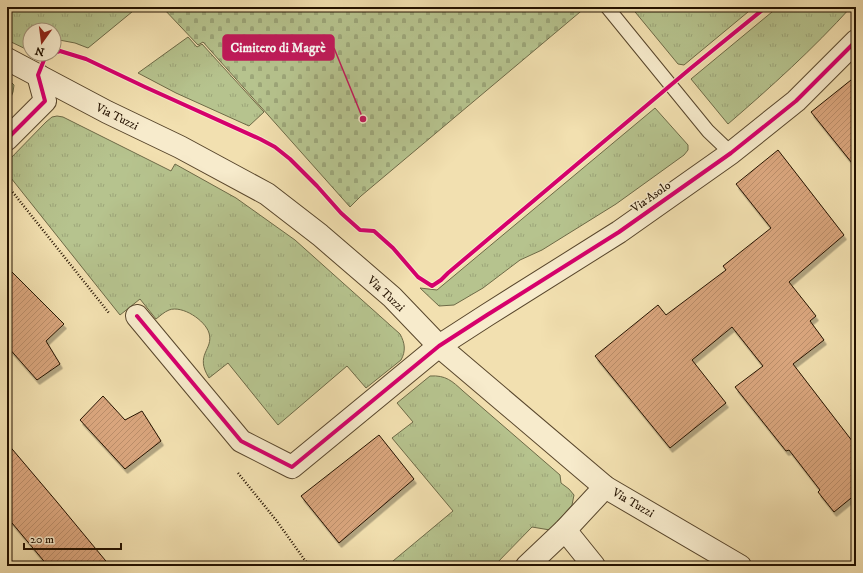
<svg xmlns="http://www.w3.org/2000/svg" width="863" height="573" viewBox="0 0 863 573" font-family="'IM FELL DW Pica',serif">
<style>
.grass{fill:url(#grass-tufts);stroke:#6d6a47}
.cemetery{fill:url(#cemetery-stones);stroke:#6d6a47}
.building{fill:url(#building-hatch);stroke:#241200;filter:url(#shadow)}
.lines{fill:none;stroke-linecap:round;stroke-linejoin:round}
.lane-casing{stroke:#58462c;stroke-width:15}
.street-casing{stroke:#58462c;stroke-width:24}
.path{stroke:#241200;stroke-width:2.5;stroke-dasharray:1 2;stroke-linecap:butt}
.lane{stroke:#f7ebcc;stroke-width:13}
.street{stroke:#f7ebcc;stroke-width:22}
.cycleway-casing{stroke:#f7ebcc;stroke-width:6}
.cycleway{stroke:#d6006c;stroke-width:4}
.labels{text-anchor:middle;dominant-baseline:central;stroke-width:3;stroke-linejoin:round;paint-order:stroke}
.street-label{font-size:12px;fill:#241200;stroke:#f7ebcc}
.leader{fill:none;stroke:#c2185b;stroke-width:1.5}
.callout-dot{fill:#c2185b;stroke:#f7ebcc;stroke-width:1.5}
.callout{fill:#c2185b;stroke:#c2185b;stroke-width:1.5}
.callout-label{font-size:13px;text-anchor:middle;font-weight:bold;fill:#fff}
</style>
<defs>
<pattern id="grass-tufts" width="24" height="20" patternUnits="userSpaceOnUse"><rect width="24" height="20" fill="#b6c38e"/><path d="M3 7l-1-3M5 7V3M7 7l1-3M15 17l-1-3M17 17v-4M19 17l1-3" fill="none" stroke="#9ca679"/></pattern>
<pattern id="cemetery-stones" width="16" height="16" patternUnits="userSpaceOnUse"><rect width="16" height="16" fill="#b6c38e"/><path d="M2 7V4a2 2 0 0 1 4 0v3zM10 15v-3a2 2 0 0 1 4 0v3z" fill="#9ca679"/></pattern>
<pattern id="building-hatch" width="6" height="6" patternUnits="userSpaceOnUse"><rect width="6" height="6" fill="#daa67e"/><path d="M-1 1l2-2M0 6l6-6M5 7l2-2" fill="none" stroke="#bb8e6b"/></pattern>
<filter id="shadow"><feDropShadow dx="2.5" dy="4.5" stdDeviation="0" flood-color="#0004"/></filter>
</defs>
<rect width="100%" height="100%" fill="#f2e0b0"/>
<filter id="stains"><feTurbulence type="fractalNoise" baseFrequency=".005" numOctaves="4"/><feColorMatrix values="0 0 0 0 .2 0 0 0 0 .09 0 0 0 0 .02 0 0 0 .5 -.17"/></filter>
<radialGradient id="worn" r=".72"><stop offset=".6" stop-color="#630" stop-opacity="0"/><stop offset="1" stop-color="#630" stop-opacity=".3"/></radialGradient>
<!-- grass -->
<g class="grass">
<polygon points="7,7 138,7 88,48 75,43 54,39 54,30 30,30 30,51 7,40"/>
<polygon points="631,7 754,7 684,65 678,64"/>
<path d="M778,7H851C813,49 771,87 728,124L691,79Z"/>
<polygon points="188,37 197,47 202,44 264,112 249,126 176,93 138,73"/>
<polygon points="7,78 14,85 13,92 7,107"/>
<polygon points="655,108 688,145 688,150 684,155 616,204 542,250 520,260 483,288 454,305 439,306 420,288 437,290"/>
<path d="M57,116L63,117L171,171L175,164L236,198L295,240L400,334C405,343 406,351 401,360L366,388L347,366L278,425L228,363L209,378C194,354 214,350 209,333C205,320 182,305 169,310C164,312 160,316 156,319L140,299L120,315L7,173V162L46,122L52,117Z"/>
<path d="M430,376C446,375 452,381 463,391L560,475L561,483L569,489L574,495L572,505L550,530L532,527L494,566H387L453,511L392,438L413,422L397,403Z"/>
</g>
<!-- cemetery -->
<polygon class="cemetery" points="162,7 586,7 361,196 350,207 203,42 198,45"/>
<!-- building -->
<g class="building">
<polygon points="856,76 856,168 811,112"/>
<polygon points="778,150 844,235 789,282 816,316 810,321 824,340 793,364 856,446 856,494 834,512 818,492 820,490 789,450 786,451 735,387 763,366 732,327 692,360 726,403 670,448 595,356 658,305 666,315 726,270 723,266 771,228 736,184"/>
<polygon points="7,267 64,324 46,341 60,364 37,380 7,346"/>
<polygon points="103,396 125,420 142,411 161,441 125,469 80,420"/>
<polygon points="379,435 414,479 339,543 301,496"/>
<polygon points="7,443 57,502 110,566 48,566 7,517"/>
</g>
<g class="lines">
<defs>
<polyline id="lane" points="607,7 708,131 731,153"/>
<g id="street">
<polyline points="7,59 107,112 180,147 267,194 320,235 392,297 439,346 605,487 740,566"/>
<polyline points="7,139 45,101 38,75"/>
<polyline points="137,316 241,441 292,467 439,346 487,315 619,232 731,153 796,101 856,41"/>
<polyline points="565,530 594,566"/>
<polyline points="527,566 565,530 605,487"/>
</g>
</defs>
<!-- lane casing -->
<use href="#lane" class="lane-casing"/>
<!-- street casing -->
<use href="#street" class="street-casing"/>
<!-- path -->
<g class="path">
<path d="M55,53L60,51L86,59L145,87L260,139C292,157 316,186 341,214"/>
<polyline points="689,70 766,7"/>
<polyline points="7,185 109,313"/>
<polyline points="359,229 374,231 393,248 418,277 432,286 441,280 448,273 653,101"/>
<polyline points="238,473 276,520 309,566"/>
</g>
<!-- lane -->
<use href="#lane" class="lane"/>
<!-- street -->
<use href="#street" class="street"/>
<defs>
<g id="cycleway">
<polyline points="54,53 60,51 86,59 145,87 260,139 275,147 290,159 317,186 341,213 360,230 374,231 393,248 418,277 432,286 441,280 448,273 691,68 766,7"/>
<polyline points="7,139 45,101 38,75 46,55 50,54"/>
<polyline points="137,316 241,441 292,467 439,346 487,315 619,232 731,153 796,101 856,41"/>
</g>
</defs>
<!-- cycleway casing -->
<use href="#cycleway" class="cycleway-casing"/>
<!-- cycleway -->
<use href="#cycleway" class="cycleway"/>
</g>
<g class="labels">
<!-- street labels -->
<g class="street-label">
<text transform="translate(117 117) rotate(26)">Via Tuzzi</text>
<text transform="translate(651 197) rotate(-35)">Via Asolo</text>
<text transform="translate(386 294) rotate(43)">Via Tuzzi</text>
<text transform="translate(633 503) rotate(30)">Via Tuzzi</text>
</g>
</g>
<!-- callouts -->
<path class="leader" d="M363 119L334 48"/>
<circle class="callout-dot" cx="363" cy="119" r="4"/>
<rect class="callout" x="223" y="35" width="111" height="25" rx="4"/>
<g class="callout-label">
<text x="278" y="52">Cimitero di Magrè</text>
</g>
<!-- margin -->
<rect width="863" height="573" fill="none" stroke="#f2e0b0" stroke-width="24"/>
<rect x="8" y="8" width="847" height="557" fill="none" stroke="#241200" stroke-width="2"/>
<rect x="12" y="12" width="839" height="549" fill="none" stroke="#241200"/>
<!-- north arrow -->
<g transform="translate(42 42) rotate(194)"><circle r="19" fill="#f7ebcc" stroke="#a3947a"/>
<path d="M0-3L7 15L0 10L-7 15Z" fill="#8f2418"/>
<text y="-6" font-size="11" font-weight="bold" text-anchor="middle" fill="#241200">N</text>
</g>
<!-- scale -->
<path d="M24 543v6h97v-6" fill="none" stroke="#241200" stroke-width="2"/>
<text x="30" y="543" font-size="12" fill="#241200" stroke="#f7ebcc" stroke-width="3" paint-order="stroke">20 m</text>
<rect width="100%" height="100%" filter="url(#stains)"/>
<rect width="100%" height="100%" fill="url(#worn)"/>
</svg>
